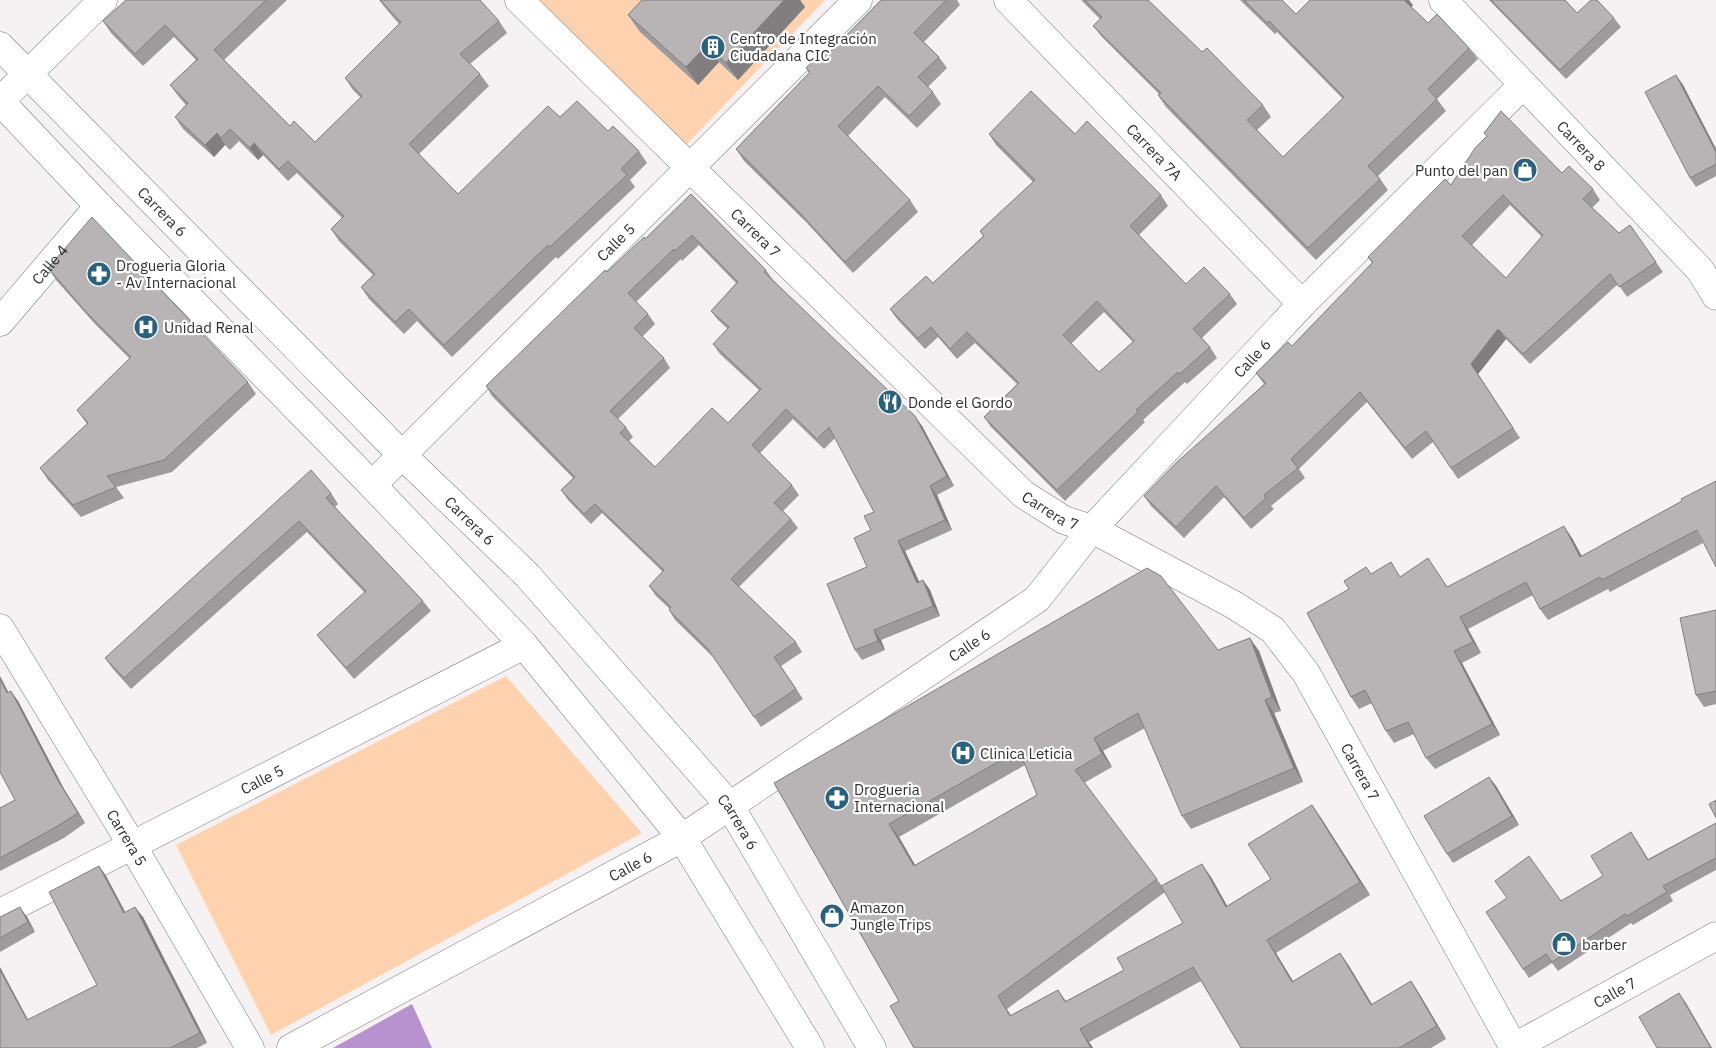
<svg xmlns="http://www.w3.org/2000/svg" width="1716" height="1048" viewBox="0 0 1716 1048" font-family="'IBM Plex Sans',sans-serif">
<style>
.green{fill:#fed2af}
.water{fill:#b892ce}
.lines{fill:none;stroke-linecap:round;stroke-linejoin:round}
.minor-casing{stroke:#7e7a7a;stroke-width:29}
.major-casing{stroke:#7e7a7a;stroke-width:29}
.minor{stroke:#fff;stroke-width:28}
.major{stroke:#fff;stroke-width:28}
.wall{fill:#9e9b9d;fill-rule:evenodd}
.shaded-wall{fill:#817e7f}
.building{fill:#b8b4b6;stroke:#817e7f;fill-rule:evenodd}
.labels{text-anchor:middle;dominant-baseline:central;stroke-width:4.5;stroke-linejoin:round;paint-order:stroke}
.poi-label{font-size:15px;fill:#302e2f;stroke:#fff;text-anchor:start}
.street-label{font-size:15px;fill:#302e2f;stroke:#fff}
</style>
<rect width="100%" height="100%" fill="#f6f1f2"/>
<!-- green -->
<g class="green">
<polygon points="540,0 825,0 685,146"/>
<polygon points="506,676 642,833 271,1035 176,845"/>
</g>
<!-- water -->
<polygon class="water" points="412,1004 432,1048 333,1048"/>
<g class="lines">
<defs>
<g id="minor">
<path id="s1" d="M519,0L1023,494L1064,520L1092,529L1234,605L1273,630L1306,673L1514,1048"/>
<path id="s2" d="M1008,0L1302,304"/>
<path id="s3" d="M1443,0L1700,270L1716,296"/>
<polyline points="0,101 103,0"/>
<path id="s4" d="M0,322L99,206"/>
<path id="s5" d="M372,485L858,0"/>
<path id="s6" d="M0,628L132,845L250,1048"/>
<path id="s7" d="M0,913L524,645"/>
<path id="s8" d="M291,1048L682,838L1037,599L1092,529L1302,304L1523,85"/>
<path id="s9" d="M1513,1048L1716,936"/>
</g>
<g id="major">
<path id="s10" d="M0,46L403,456L527,575L730,806L872,1048"/>
<polyline points="0,101 99,206 372,485 524,645 682,838 810,1048"/>
</g>
</defs>
<!-- minor casing -->
<use href="#minor" class="minor-casing"/>
<!-- major casing -->
<use href="#major" class="major-casing"/>
<!-- minor -->
<use href="#minor" class="minor"/>
<!-- major -->
<use href="#major" class="major"/>
</g>
<!-- wall -->
<g class="wall">
<polygon points="126,0 287,0 224,60 290,126 315,142 361,98 353,90 345,78 399,24 387,10 379,0 499,21 507,33 470,64 480,74 489,86 419,154 458,194 560,117 608,131 639,151 647,163 630,180 635,187 558,259 556,257 452,357 417,321 404,334 369,299 361,287 373,275 339,241 331,229 342,218 297,173 288,181 263,155 258,160 239,141 230,150 225,145 214,157 183,129 175,117 186,105 179,97 170,85 196,60 174,37 143,66 111,33 103,21"/>
<polygon points="642,0 800,0 805,7 738,80 719,62 698,85 640,32 628,15"/>
<polygon points="881,0 957,0 960,5 924,42 939,57 947,68 928,87 933,92 941,104 917,128 885,97 848,136 910,200 918,212 853,273 807,223 744,161 736,149 809,73 806,68 830,52"/>
<polygon points="1081,0 1148,0 1202,52 1263,105 1271,117 1257,130 1283,157 1343,99 1277,32 1275,34 1240,0 1282,0 1296,14 1413,5 1411,7 1428,23 1469,48 1478,59 1437,99 1446,111 1378,176 1388,190 1316,260 1166,107 1158,95 1159,94 1102,37 1093,26 1100,19"/>
<polygon points="1489,0 1565,0 1577,13 1614,18 1621,27 1566,79"/>
<polygon points="1676,75 1683,85 1716,149 1716,176 1696,187 1690,178"/>
<path d="M1484,133L1593,189L1600,200L1592,208L1619,233L1630,225L1663,272L1627,297L1618,284L1530,364L1506,339L1478,374L1520,438L1458,479L1433,442L1412,459L1367,402L1299,469L1305,478L1271,506L1274,509L1251,529L1224,497L1184,538L1151,506L1144,496L1264,384L1256,373L1292,346L1372,263L1368,257L1451,185L1487,136ZM1510,205L1542,237L1506,278L1472,245Z"/>
<path d="M989,134H1075L1161,195L1168,206L1139,235L1186,284L1230,294L1237,304L1202,338L1210,347L1217,358L1187,384L1185,382L1143,420L1145,422L1065,501L991,427L984,417L1017,384L975,343L957,359L938,337L925,349L897,319L890,309L933,283L983,236L980,231L1033,182L996,145ZM1104,312L1133,342L1099,372L1071,344Z"/>
<path d="M691,194L766,270L773,280L922,426L954,486L937,495L952,530L905,551L919,582L923,580L930,590L940,616L881,640L885,650L862,660L855,650L867,567L871,530L874,512L835,438L824,449L793,419L760,453L792,485L799,495L783,511L791,519L798,528L739,587L796,642L802,652L781,666L803,699L761,727L714,658L675,620L669,610L670,609L656,596L649,586L663,572L602,513L591,524L568,500L561,490L573,478L492,396L486,386L607,272L645,239ZM699,245L736,283L711,311L718,320L728,329L713,344L720,354L759,390L728,423L655,467L629,441L633,437L626,427L618,419L670,368L664,358L642,337L655,324L648,314L636,302L681,259L682,261Z"/>
<polygon points="48,268 248,382 256,394 172,472 116,487 124,498 81,517 48,480 40,468 87,424 77,410 130,359 95,324 56,280"/>
<polygon points="331,493 338,504 335,507 423,601 431,611 354,679 325,645 317,635 365,593 307,532 131,689 113,669 105,658"/>
<polygon points="1682,501 1703,543 1610,592 1608,589 1548,620 1540,609 1533,595 1468,629 1481,653 1462,663 1500,735 1435,769 1426,758 1414,734 1394,743 1386,731 1372,703 1359,709 1351,697 1349,589 1372,574 1401,576 1436,570 1447,587 1572,538 1582,556"/>
<polygon points="1716,610 1716,704 1704,707 1696,695"/>
<path d="M1218,650L1259,651L1281,711L1274,713L1303,782L1191,829L1182,816L1145,728L1103,751L1112,767L1084,783L1162,886L1211,877L1227,906L1271,879L1312,805L1321,818L1370,895L1276,953L1293,981L1340,953L1349,966L1372,1004L1411,981L1420,995L1446,1039L1431,1048H1241L1201,981L1089,1042L1093,1048H914L899,1001L774,783ZM1025,765L1037,795L915,865L899,837ZM1165,892L1183,923L1124,970L1066,1001L1058,990L1011,1015L1007,1009Z"/>
<polygon points="8,692 18,701 64,789 85,823 64,838 0,871 0,808 15,800"/>
<polygon points="1489,777 1496,786 1519,825 1453,863 1447,854"/>
<polygon points="1716,823 1716,870 1670,895 1673,901 1633,925 1631,923 1558,971 1552,963 1529,978 1523,969 1561,901 1603,876 1631,832 1648,859"/>
<polygon points="99,866 106,876 125,912 143,917 207,1043 197,1048 0,1048 29,1020 97,985"/>
<polygon points="0,917 27,917 35,932 0,952"/>
</g>
<!-- shaded-wall -->
<g class="shaded-wall">
<polygon points="784,0 800,0 805,7 738,80 726,63"/>
<polygon points="1404,0 1409,0 1413,5 1410,9"/>
<polygon points="707,45 719,62 698,85 686,67"/>
<polygon points="1676,75 1683,85 1716,149 1716,152"/>
<polygon points="217,133 225,145 214,157 205,145"/>
<polygon points="254,143 263,155 258,160 250,148"/>
<polygon points="1498,329 1506,339 1478,374 1520,438 1471,364"/>
<polygon points="915,416 922,426 954,486 947,476"/>
<polygon points="930,486 937,495 952,530 945,520"/>
<polygon points="1564,526 1572,538 1588,569 1580,557"/>
<polygon points="898,541 905,551 924,592 917,583"/>
<polygon points="923,580 930,590 940,616 933,606"/>
<polygon points="1460,617 1468,629 1481,653 1473,642"/>
<polygon points="874,630 881,640 885,650 878,641"/>
<polygon points="1250,638 1259,651 1281,711 1272,697"/>
<polygon points="1454,651 1462,663 1500,735 1492,724"/>
<polygon points="0,676 14,703 7,693 0,679"/>
<polygon points="11,691 18,701 64,789 85,823 78,813 57,779"/>
<polygon points="1265,700 1274,713 1303,782 1294,768"/>
<polygon points="1094,738 1103,751 1112,767 1102,754"/>
<polygon points="1489,777 1496,786 1519,825 1512,816"/>
<polygon points="1312,805 1321,818 1370,895 1360,882"/>
<polygon points="889,824 899,837 923,879 914,866"/>
<polygon points="1631,832 1637,841 1654,869 1648,860"/>
<polygon points="1202,864 1211,877 1235,920 1226,907"/>
<polygon points="99,866 106,876 131,923 124,913"/>
<polygon points="20,907 27,917 35,932 28,922"/>
<polygon points="135,907 143,917 207,1043 200,1033"/>
<polygon points="1267,940 1276,953 1301,995 1292,982"/>
<polygon points="1340,953 1349,966 1380,1018 1371,1005"/>
<polygon points="0,967 34,1031 27,1020 0,970"/>
<polygon points="1411,981 1420,995 1446,1039 1437,1026"/>
<polygon points="1679,993 1686,1003 1712,1048 1711,1048"/>
<polygon points="1080,1029 1089,1042 1093,1048 1091,1048"/>
</g>
<!-- building -->
<g class="building">
<polygon points="126,0 266,0 214,50 290,126 294,121 315,142 362,96 345,78 401,22 380,0 480,0 499,21 460,54 480,74 409,144 458,194 548,106 560,117 577,101 608,131 613,126 639,151 621,169 627,175 550,247 548,245 444,345 409,309 395,322 361,287 375,274 331,229 344,216 288,161 279,169 254,143 250,148 230,129 221,138 217,133 205,145 175,117 188,103 170,85 198,59 165,25 135,54 103,21"/>
<polygon points="642,0 784,0 726,63 707,45 686,67 628,15"/>
<polygon points="881,0 946,0 914,33 939,57 918,77 933,92 909,116 878,86 838,126 910,200 845,262 799,212 736,149 810,72 806,68 825,48 830,52"/>
<polygon points="1085,0 1148,0 1202,52 1207,48 1263,105 1247,120 1283,157 1344,97 1269,21 1267,23 1244,0 1282,0 1296,14 1310,0 1404,0 1428,23 1437,14 1469,48 1428,89 1437,99 1368,166 1380,179 1308,248 1158,95 1161,93 1093,26 1102,17"/>
<polygon points="1491,0 1565,0 1577,13 1591,0 1597,0 1614,18 1560,70"/>
<polygon points="1676,75 1716,152 1716,164 1690,178 1645,92"/>
<path d="M1031,91L1075,134L1087,121L1161,195L1130,226L1186,284L1204,267L1230,294L1193,329L1210,347L1180,374L1178,372L1136,410L1138,412L1057,490L984,417L1019,383L967,332L950,349L931,327L918,338L890,309L926,276L933,283L984,236L980,231L1035,180L989,134ZM1097,301L1134,341L1099,372L1063,335Z"/>
<path d="M1501,111L1562,173L1569,166L1593,189L1583,199L1619,233L1630,225L1656,262L1619,287L1610,274L1523,354L1498,329L1471,364L1513,428L1451,468L1426,431L1405,448L1360,392L1291,459L1298,468L1264,495L1266,498L1244,518L1216,486L1176,527L1144,496L1177,462L1266,383L1256,373L1288,342L1292,346L1373,262L1368,257L1445,179L1451,185L1475,148L1487,136L1484,133ZM1503,195L1543,235L1506,278L1462,236Z"/>
<path d="M691,194L766,270L764,272L915,416L947,476L930,486L945,520L898,541L917,583L923,580L933,606L874,630L878,641L855,650L827,584L867,567L854,538L871,530L864,516L874,512L829,427L817,439L786,409L752,445L792,485L774,503L791,519L731,579L796,642L774,657L796,689L754,717L708,649L669,610L671,607L649,586L664,570L595,504L584,514L561,490L575,477L486,386L605,270L607,272L644,237L645,239ZM692,235L738,282L711,311L729,327L713,344L761,389L728,423L712,408L655,467L620,433L626,427L610,411L664,358L634,328L648,314L628,293L674,249L675,251Z"/>
<polygon points="92,217 248,382 164,460 107,476 116,487 73,505 40,468 88,423 77,410 131,357 87,313 48,268"/>
<polygon points="311,470 331,493 326,498 423,601 346,668 317,635 366,591 299,521 124,678 105,658"/>
<polygon points="1716,481 1716,567 1697,530 1602,580 1600,577 1540,609 1526,582 1460,617 1473,642 1454,651 1492,724 1426,758 1408,722 1386,731 1365,690 1351,697 1307,613 1349,589 1344,581 1366,567 1371,574 1391,562 1400,577 1428,558 1447,587 1564,526 1580,557 1682,501 1681,499"/>
<path d="M1147,568L1161,576L1218,650L1250,638L1272,697L1265,700L1294,768L1182,816L1138,713L1094,738L1102,754L1075,770L1157,879L998,996L1010,1016L1058,990L1065,1002L1124,970L1117,958L1183,923L1161,886L1202,864L1226,907L1271,879L1248,844L1312,805L1360,882L1267,940L1292,982L1340,953L1371,1005L1411,981L1437,1026L1399,1048H1241L1193,967L1080,1029L1091,1048H914L890,1006L899,1001L774,783ZM1019,750L1037,795L914,866L889,824Z"/>
<polygon points="1716,610 1716,691 1696,695 1680,618"/>
<polygon points="0,679 7,693 11,691 57,779 78,813 56,827 0,858 0,808 15,800 0,772"/>
<polygon points="1489,777 1512,816 1447,854 1424,816"/>
<polygon points="1716,800 1716,818 1709,804"/>
<polygon points="1716,823 1716,858 1663,886 1667,892 1627,916 1625,914 1552,962 1546,954 1523,969 1486,912 1507,898 1495,881 1529,856 1561,901 1603,876 1591,856 1631,832 1648,860"/>
<polygon points="99,866 124,913 135,907 200,1033 170,1048 0,1048 0,970 27,1020 97,985 49,892"/>
<polygon points="20,907 28,922 0,938 0,917"/>
<polygon points="1679,993 1711,1048 1657,1048 1639,1017"/>
</g>
<!-- icons -->
<defs>
<symbol id="building-disc" viewBox="-11 -11 22 22"><circle r="9.5" fill="#2b617c" stroke="#fff"/><path d="M-4-6H4V6H1V3H-1V6H-4ZM-2.5-4.3h1.7v1.8h-1.7ZM.8-4.3h1.7v1.8H.8ZM-2.5-1h1.7V.8h-1.7ZM.8-1h1.7V.8H.8Z" fill="#fff"/></symbol>
<symbol id="shop-disc" viewBox="-11 -11 22 22"><circle r="9.5" fill="#2b617c" stroke="#fff"/><path d="M-5-2.5h2.3a2.7 3.5 0 0 1 5.4 0H5L5.5 6h-11ZM-1.5-2.5h3a1.5 2.3 0 0 0-3 0Z" fill="#fff"/></symbol>
<symbol id="pharmacy-disc" viewBox="-11 -11 22 22"><circle r="9.5" fill="#2b617c" stroke="#fff"/><path d="M-2-6h4v4h4v4h-4v4h-4v-4h-4v-4h4Z" fill="#fff"/></symbol>
<symbol id="hospital-disc" viewBox="-11 -11 22 22"><circle r="9.5" fill="#2b617c" stroke="#fff"/><path d="M-5-5h3v3.5h4V-5h3V5h-3V1.5h-4V5h-3Z" fill="#fff"/></symbol>
<symbol id="restaurant-disc" viewBox="-11 -11 22 22"><circle r="9.5" fill="#2b617c" stroke="#fff"/><path d="M-5-6h1v4h1v-4h1v4h1v-4h1v5L-1.5 .5V6h-2V.5L-5-1ZM5-6V6H3V1.5H1.5Q1.5-4 5-6Z" fill="#fff"/></symbol>
</defs>
<g fill-rule="evenodd">
<use href="#building-disc" x="699" y="33" width="28" height="28"/>
<use href="#shop-disc" x="1511" y="156" width="28" height="28"/>
<use href="#pharmacy-disc" x="85" y="260" width="28" height="28"/>
<use href="#hospital-disc" x="132" y="313" width="28" height="28"/>
<use href="#restaurant-disc" x="876" y="388" width="28" height="28"/>
<use href="#hospital-disc" x="949" y="739" width="28" height="28"/>
<use href="#pharmacy-disc" x="823" y="784" width="28" height="28"/>
<use href="#shop-disc" x="818" y="902" width="28" height="28"/>
<use href="#shop-disc" x="1550" y="930" width="28" height="28"/>
</g>
<g class="labels">
<!-- poi labels -->
<g class="poi-label">
<text x="730" y="38">Centro de Integración<tspan x="730" dy="17">Ciudadana CIC</tspan></text>
<text x="1508" y="170" text-anchor="end">Punto del pan</text>
<text x="116" y="265">Drogueria Gloria<tspan x="116" dy="17">- Av Internacional</tspan></text>
<text x="164" y="327">Unidad Renal</text>
<text x="908" y="402">Donde el Gordo</text>
<text x="980" y="753">Clinica Leticia</text>
<text x="854" y="789">Drogueria<tspan x="854" dy="17">Internacional</tspan></text>
<text x="850" y="907">Amazon<tspan x="850" dy="17">Jungle Trips</tspan></text>
<text x="1582" y="944">barber</text>
</g>
<!-- street labels -->
<g class="street-label">
<text stroke="none"><textPath href="#s3" startOffset="201">Carrera 8</textPath></text>
<text stroke="none"><textPath href="#s2" startOffset="211">Carrera 7A</textPath></text>
<text stroke="none"><textPath href="#s10" startOffset="232">Carrera 6</textPath></text>
<text stroke="none"><textPath href="#s1" startOffset="332">Carrera 7</textPath></text>
<text stroke="none"><textPath href="#s5" startOffset="344">Calle 5</textPath></text>
<text stroke="none"><textPath href="#s4" startOffset="76">Calle 4</textPath></text>
<text stroke="none"><textPath href="#s8" startOffset="1195">Calle 6</textPath></text>
<text stroke="none"><textPath href="#s1" startOffset="738">Carrera 7</textPath></text>
<text stroke="none"><textPath href="#s10" startOffset="668">Carrera 6</textPath></text>
<text stroke="none"><textPath href="#s8" startOffset="790">Calle 6</textPath></text>
<text stroke="none"><textPath href="#s1" startOffset="1158">Carrera 7</textPath></text>
<text stroke="none"><textPath href="#s7" startOffset="294">Calle 5</textPath></text>
<text stroke="none"><textPath href="#s10" startOffset="1072">Carrera 6</textPath></text>
<text stroke="none"><textPath href="#s6" startOffset="245">Carrera 5</textPath></text>
<text stroke="none"><textPath href="#s8" startOffset="385">Calle 6</textPath></text>
<text stroke="none"><textPath href="#s9" startOffset="116">Calle 7</textPath></text>
</g>
</g>
</svg>
